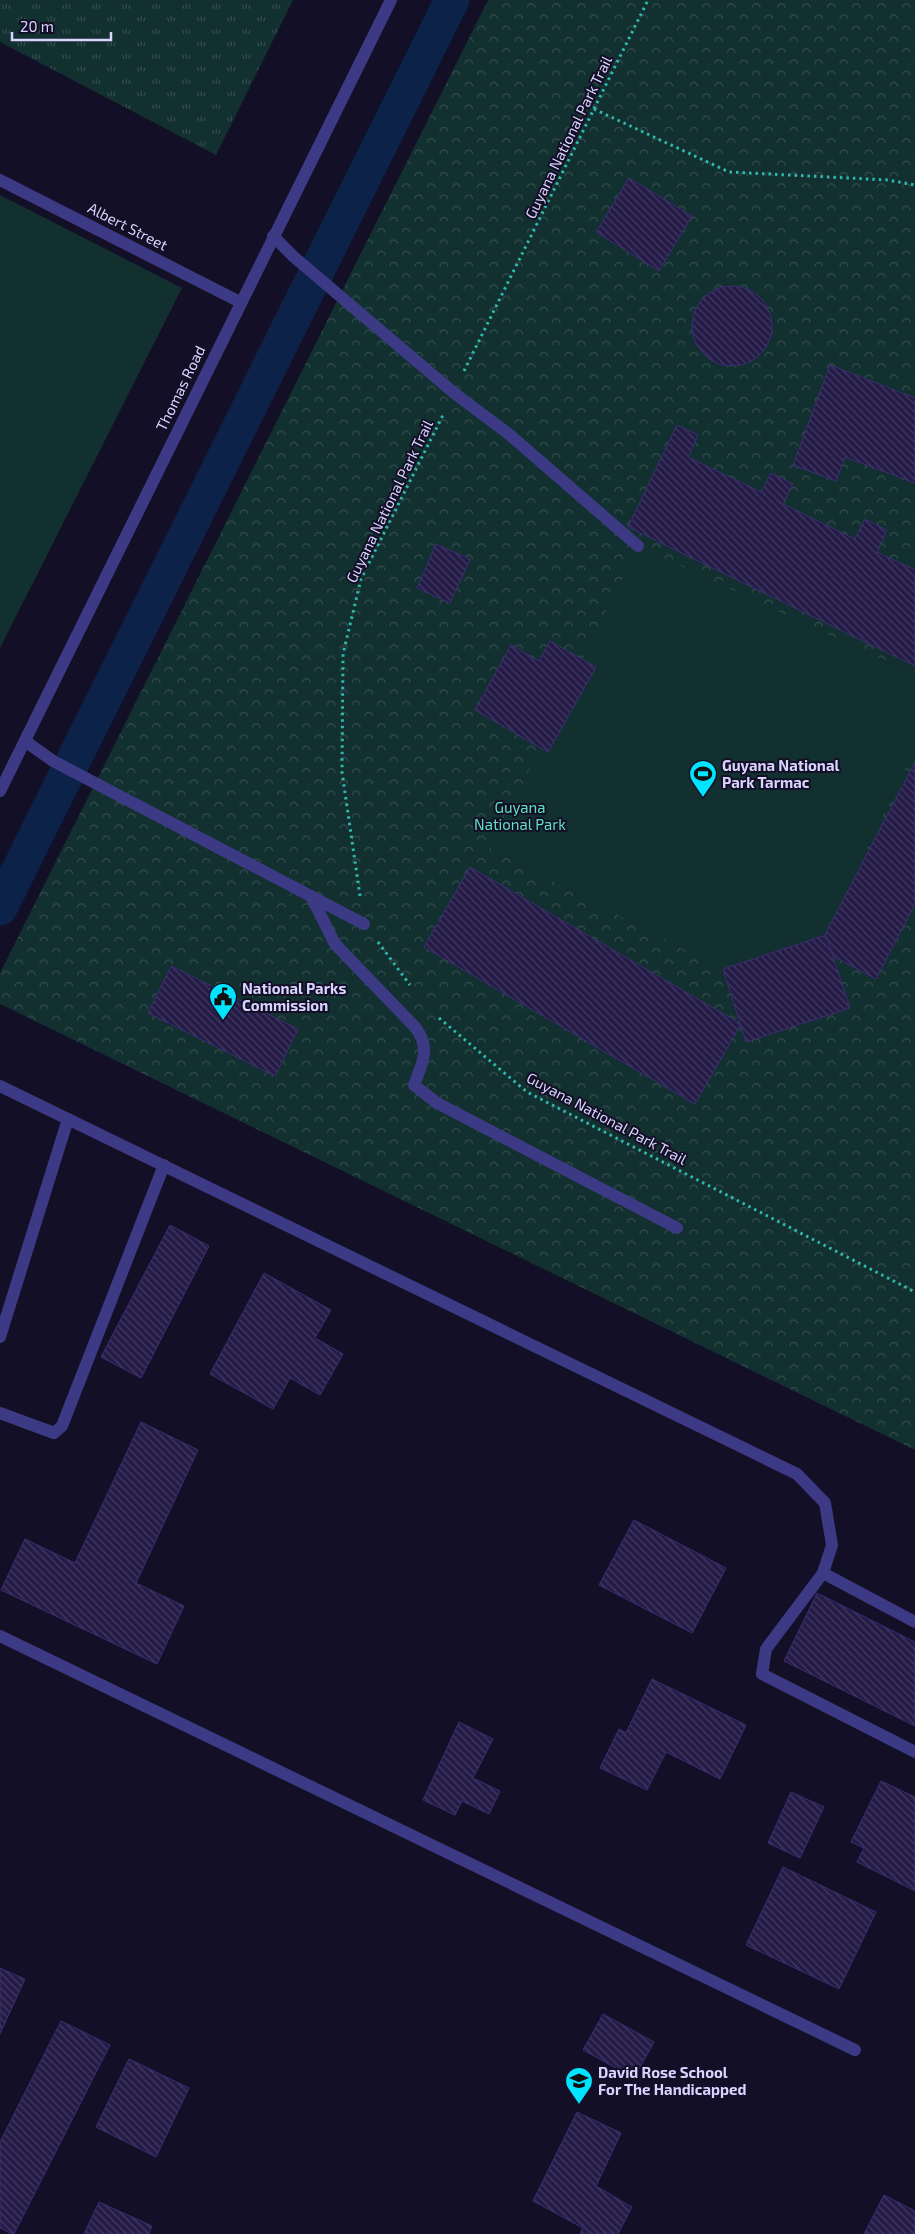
<svg xmlns="http://www.w3.org/2000/svg" width="915" height="2234" viewBox="0 0 915 2234" font-family="'Exo 2',sans-serif">
<style>
.grass{fill:url(#grass-tufts)}
.forest{fill:url(#forest-crowns)}
.garden{fill:#12302f}
.lines{fill:none;stroke-linecap:round;stroke-linejoin:round}
.canal{stroke:#0c2248;stroke-width:35}
.building{fill:url(#building-back-hatch);stroke:#3b2d73}
.path{stroke:#2fb8b0;stroke-width:3;stroke-dasharray:2.5 4;stroke-linecap:butt}
.minor{stroke:#3d3a85;stroke-width:12}
.labels{text-anchor:middle;dominant-baseline:central;stroke-width:4;stroke-linejoin:round;paint-order:stroke}
.street-label{font-size:15px;fill:#d9d4ff;stroke:#130f26}
.poi-label{font-size:15px;font-weight:bold;fill:#d9d4ff;stroke:#130f26;text-anchor:start}
.park-label{font-size:15px;fill:#5fe0c0;stroke:#130f26}
</style>
<defs>
<pattern id="grass-tufts" width="24" height="20" patternUnits="userSpaceOnUse" patternTransform="scale(1.25)"><rect width="24" height="20" fill="#12302f"/><path d="M3 7l-1-3M5 7V3M7 7l1-3M15 17l-1-3M17 17v-4M19 17l1-3" fill="none" stroke="#344d4e"/></pattern>
<pattern id="forest-crowns" width="20" height="18" patternUnits="userSpaceOnUse" patternTransform="scale(1.25)"><rect width="20" height="18" fill="#12302f"/><path d="M2 6a3 3 0 1 1 6 0M12 15a3 3 0 1 1 6 0" fill="none" stroke="#344d4e"/></pattern>
<pattern id="building-back-hatch" width="6" height="6" patternUnits="userSpaceOnUse" patternTransform="scale(1.25)"><rect width="6" height="6" fill="#241b47"/><path d="M-1 5l2 2M0 0l6 6M5-1l2 2" fill="none" stroke="#433b63"/></pattern>
</defs>
<rect width="100%" height="100%" fill="#130f26"/>
<!-- grass -->
<polygon class="grass" points="0,0 293,0 216,155 0,42"/>
<!-- forest -->
<polygon class="forest" points="488,0 915,0 915,1450 0,1004 0,973"/>
<!-- garden -->
<g class="garden">
<polygon points="0,195 182,288 0,648"/>
<polygon points="638,546 915,675 915,747 826,935 737,977 491,849"/>
</g>
<g class="lines">
<!-- canal -->
<polyline class="canal" points="0,908 452,0"/>
</g>
<!-- building -->
<g class="building">
<polygon points="629,178 692,216 659,271 596,232"/>
<circle cx="732" cy="326" r="40"/>
<polygon points="830,365 915,398 915,483 845,457 836,481 793,465"/>
<polygon points="677,425 698,435 688,457 761,492 771,473 793,484 783,504 855,539 865,519 887,530 877,552 915,570 915,666 628,527"/>
<polygon points="436,544 470,559 450,603 417,588"/>
<polygon points="550,641 596,667 548,752 475,710 511,645 539,661"/>
<polygon points="915,762 915,904 876,979 818,948"/>
<polygon points="470,867 741,1024 695,1104 424,947"/>
<polygon points="826,935 850,1008 746,1042 723,969"/>
<polygon points="171,966 298,1029 275,1076 148,1013"/>
<polygon points="170,1225 209,1246 141,1378 101,1357"/>
<polygon points="264,1273 331,1310 315,1338 343,1354 320,1395 290,1378 273,1409 210,1374"/>
<polygon points="141,1422 198,1450 136,1583 184,1606 157,1664 1,1590 25,1539 75,1563"/>
<polygon points="634,1520 726,1568 692,1633 599,1585"/>
<polygon points="817,1593 915,1642 915,1726 784,1661"/>
<polygon points="652,1679 746,1725 720,1779 666,1752 647,1790 600,1768 619,1729 626,1733"/>
<polygon points="459,1722 493,1739 473,1778 500,1791 489,1814 462,1801 455,1815 423,1800"/>
<polygon points="881,1781 915,1797 915,1891 857,1862 864,1848 851,1842"/>
<polygon points="791,1792 824,1807 800,1858 768,1843"/>
<polygon points="783,1867 876,1912 839,1989 746,1945"/>
<polygon points="0,1968 25,1979 0,2034"/>
<polygon points="603,2014 654,2042 634,2078 583,2050"/>
<polygon points="61,2021 110,2045 14,2234 12,2234 0,2228 0,2142"/>
<polygon points="129,2059 189,2088 156,2157 96,2127"/>
<polygon points="577,2112 621,2133 596,2186 632,2207 618,2234 580,2234 583,2228 533,2201"/>
<polygon points="884,2195 915,2211 915,2234 864,2234"/>
<polygon points="99,2202 152,2226 149,2234 84,2234"/>
</g>
<g class="lines">
<!-- path -->
<g class="path">
<polyline points="594,109 729,172 888,180 915,185"/>
<polyline points="464,371 648,0"/>
<polyline points="360,896 342,772 343,654 361,579 444,413"/>
<polyline points="378,942 410,985"/>
<polyline points="439,1018 527,1092 915,1292"/>
</g>
<!-- minor -->
<g class="minor">
<polyline points="0,180 240,302"/>
<polyline points="273,236 294,257 454,393 510,435 638,546"/>
<polyline points="25,741 53,761 364,924"/>
<polyline points="0,791 391,0"/>
<path d="M311,896L335,944L415,1027C431,1048 423,1062 414,1085L437,1103L677,1228"/>
<polyline points="0,1086 797,1474 825,1503 832,1545 823,1573 766,1649 762,1674 915,1752"/>
<polyline points="0,1337 68,1119"/>
<polyline points="0,1413 54,1433 62,1426 164,1165"/>
<polyline points="823,1573 915,1622"/>
<polyline points="0,1636 855,2050"/>
</g>
</g>
<!-- icons -->
<defs>
<symbol id="stadium-pin" viewBox="-11 -11 22 30"><path d="M0 17L-7.5 6A9.5 9.5 0 1 1 7.5 6Z" fill="#00e5ff" stroke="#130f26"/><path d="M0-5a6.5 5 0 1 0 0 10a6.5 5 0 1 0 0-10ZM-3.5-1.8h7v3.6h-7Z" fill="#111"/></symbol>
<symbol id="civic-pin" viewBox="-11 -11 22 30"><path d="M0 17L-7.5 6A9.5 9.5 0 1 1 7.5 6Z" fill="#00e5ff" stroke="#130f26"/><path d="M-.6-6.5H3V-4.5H.6V-3L4-1V1h2V6H-6V1h2V-1L-.6-3ZM-1.2 2.5V6h2.4V2.5Z" fill="#111"/></symbol>
<symbol id="school-pin" viewBox="-11 -11 22 30"><path d="M0 17L-7.5 6A9.5 9.5 0 1 1 7.5 6Z" fill="#00e5ff" stroke="#130f26"/><path d="M0-5L7-2L0 1L-7-2ZM-4 1L0 2.5L4 1V4Q0 6-4 4Z" fill="#111"/></symbol>
</defs>
<g fill-rule="evenodd">
<use href="#stadium-pin" x="687" y="758" width="32" height="43"/>
<use href="#civic-pin" x="207" y="981" width="32" height="43"/>
<use href="#school-pin" x="563" y="2065" width="32" height="43"/>
</g>
<g class="labels">
<!-- street labels -->
<g class="street-label">
<text transform="translate(568 137) rotate(-64)">Guyana National Park Trail</text>
<text transform="translate(128 226) rotate(27)">Albert Street</text>
<text transform="translate(180 388) rotate(-64)">Thomas Road</text>
<text transform="translate(389 501) rotate(-64)">Guyana National Park Trail</text>
<text transform="translate(607 1118) rotate(28)">Guyana National Park Trail</text>
</g>
<!-- poi labels -->
<g class="poi-label">
<text x="722" y="765">Guyana National<tspan x="722" dy="17">Park Tarmac</tspan></text>
<text x="242" y="988">National Parks<tspan x="242" dy="17">Commission</tspan></text>
<text x="598" y="2072">David Rose School<tspan x="598" dy="17">For The Handicapped</tspan></text>
</g>
<!-- park labels -->
<g class="park-label">
<text x="520" y="807">Guyana<tspan x="520" dy="17">National Park</tspan></text>
</g>
</g>
<!-- scale -->
<path d="M12 32v8h99v-8" fill="none" stroke="#d9d4ff" stroke-width="2.5"/>
<text x="20" y="32" font-size="15" fill="#d9d4ff" stroke="#130f26" stroke-width="4" paint-order="stroke">20 m</text>
</svg>
